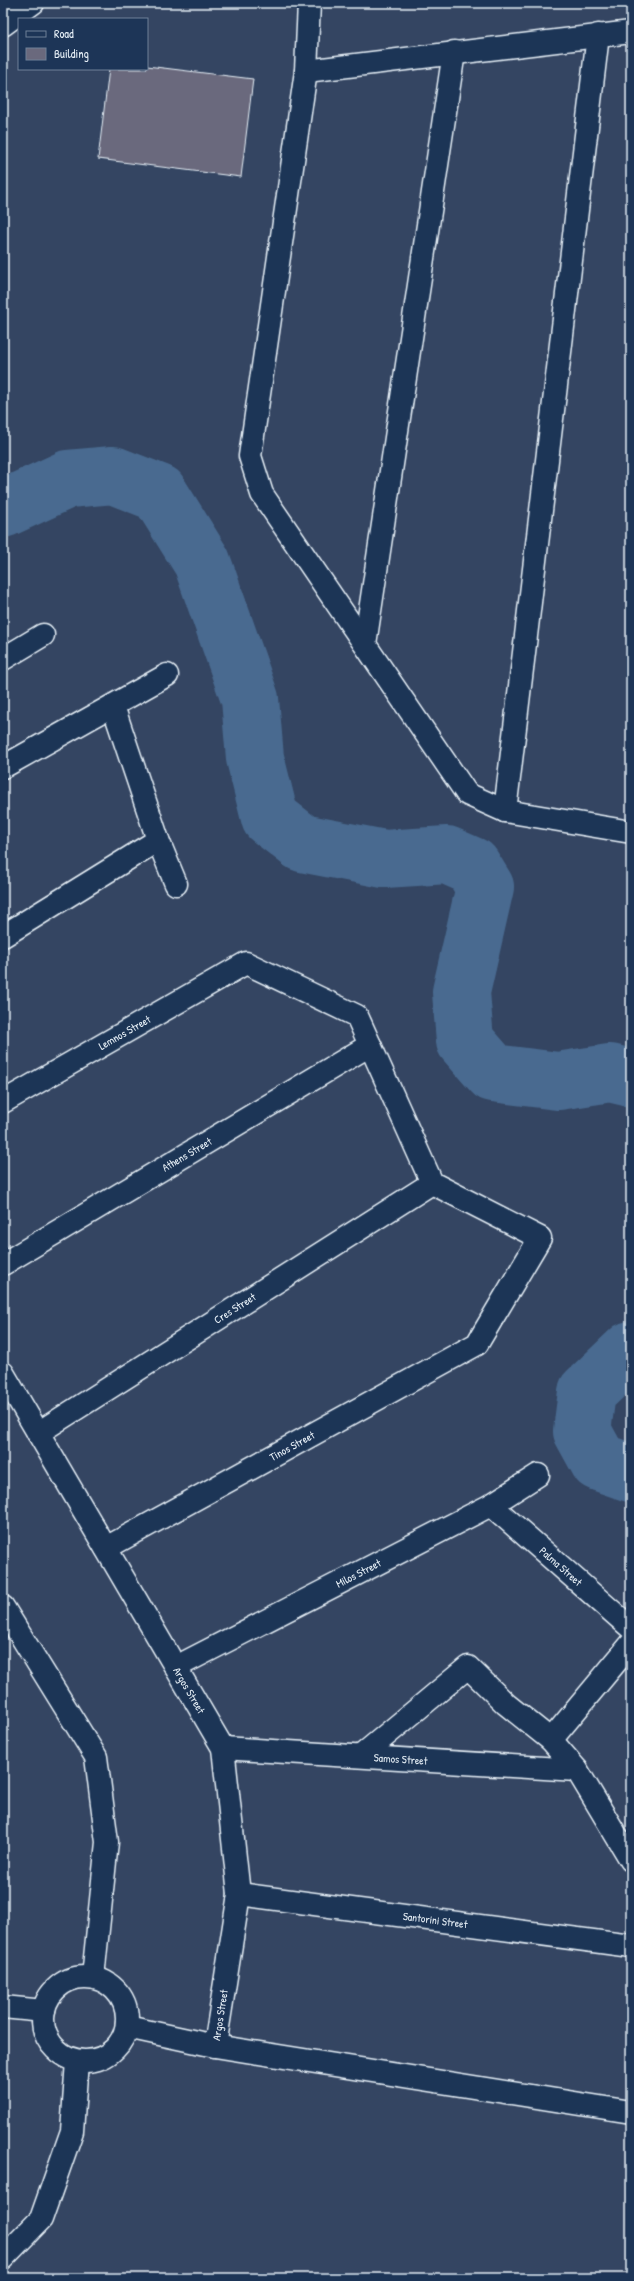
<svg xmlns="http://www.w3.org/2000/svg" width="634" height="2281" viewBox="0 0 634 2281" font-family="'Patrick Hand',sans-serif">
<style>
.lines{fill:none;stroke-linecap:round;stroke-linejoin:round}
.river{stroke:#496b90;stroke-width:58}
.building{fill:#6a697d;stroke:#e8f1f8}
.street-casing{stroke:#e8f1f8;stroke-width:25}
.street{stroke:#1d3557;stroke-width:22}
.labels{text-anchor:middle;dominant-baseline:central;stroke-width:4;stroke-linejoin:round;paint-order:stroke}
.street-label{font-size:11px;fill:#e8f1f8;stroke:#1d3557}
</style>
<rect width="100%" height="100%" fill="#344562"/>
<filter id="ink" filterUnits="userSpaceOnUse"><feTurbulence type="fractalNoise" baseFrequency=".025" numOctaves="2"/><feDisplacementMap in="SourceGraphic" scale="8" xChannelSelector="R" yChannelSelector="G"/><feConvolveMatrix kernelMatrix="1 2 1 2 8 2 1 2 1" color-interpolation-filters="sRGB"/></filter>
<g filter="url(#ink)">
<g class="lines">
<!-- river -->
<g class="river">
<polyline points="3,509 68,479 113,475 159,493 202,562 250,699 255,758 270,818 302,843 384,859 447,855 472,866 485,887 461,992 465,1041 493,1073 558,1081 610,1073 631,1078"/>
<polyline points="631,1350 587,1392 582,1431 599,1462 631,1473"/>
</g>
</g>
<!-- building -->
<polygon class="building" points="147,66 253,79 241,177 98,159 109,69 147,69"/>
<g class="lines">
<defs>
<g id="street">
<polyline points="309,3 306,71 250,456 262,494 467,794 505,811 631,832"/>
<polyline points="3,25 33,3"/>
<polyline points="306,71 631,32"/>
<polyline points="365,644 454,52"/>
<polyline points="3,659 43,635"/>
<polyline points="113,706 158,840 176,884"/>
<polyline points="3,767 167,675"/>
<polyline points="505,811 598,35"/>
<polyline points="3,936 158,840"/>
<path id="s1" d="M3,1102L246,963L357,1016L432,1183L540,1238L477,1344L106,1548"/>
<path id="s2" d="M3,1264L370,1045"/>
<path id="s3" d="M3,1373L223,1748L239,1894L215,2046"/>
<path id="s4" d="M38,1433L432,1183"/>
<path id="s5" d="M491,1505L631,1628"/>
<polyline points="3,1607 96,1757 107,1842 93,1977"/>
<path id="s6" d="M176,1667L491,1505L538,1475"/>
<polyline points="551,1740 631,1644"/>
<path id="s7" d="M223,1748L577,1770"/>
<polyline points="361,1756 468,1667 506,1704 551,1740 577,1770 631,1860"/>
<path id="s8" d="M239,1894L631,1946"/>
<circle cx="85" cy="2019" r="42"/>
<polyline points="3,2007 44,2011"/>
<polyline points="127,2027 215,2046 631,2112"/>
<polyline points="3,2258 41,2219 72,2131 77,2061"/>
</g>
</defs>
<!-- street casing -->
<use href="#street" class="street-casing"/>
<!-- street -->
<use href="#street" class="street"/>
</g>
</g>
<g class="labels">
<!-- street labels -->
<g class="street-label">
<text stroke="none"><textPath href="#s1" startOffset="140">Lemnos Street</textPath></text>
<text stroke="none"><textPath href="#s2" startOffset="214">Athens Street</textPath></text>
<text stroke="none"><textPath href="#s4" startOffset="233">Cres Street</textPath></text>
<text transform="translate(292 1446) rotate(-29)">Tinos Street</text>
<text stroke="none"><textPath href="#s5" startOffset="93">Palma Street</textPath></text>
<text stroke="none"><textPath href="#s6" startOffset="205">Milos Street</textPath></text>
<text stroke="none"><textPath href="#s3" startOffset="368">Argos Street</textPath></text>
<text stroke="none"><textPath href="#s7" startOffset="178">Samos Street</textPath></text>
<text stroke="none"><textPath href="#s8" startOffset="198">Santorini Street</textPath></text>
<text transform="translate(220 2015) rotate(-81)">Argos Street</text>
</g>
</g>
<!-- margin -->
<rect width="634" height="2281" fill="none" stroke="#1d3557" stroke-width="16"/>
<rect x="8" y="8" width="618" height="2265" fill="none" stroke="#e8f1f8" stroke-width="1.5" filter="url(#ink)"/>
<!-- legend -->
<rect x="18" y="18" width="130" height="52" fill="#1d3557" stroke="#6e8097"/>
<rect x="26" y="31" width="20" height="6" fill="#1d3557" stroke="#6e8097"/>
<text x="54" y="38" font-size="12" fill="#e8f1f8">Road</text>
<rect x="26" y="48" width="20" height="12" fill="#6a697d" stroke="#6e8097"/>
<text x="54" y="58" font-size="12" fill="#e8f1f8">Building</text>
</svg>
